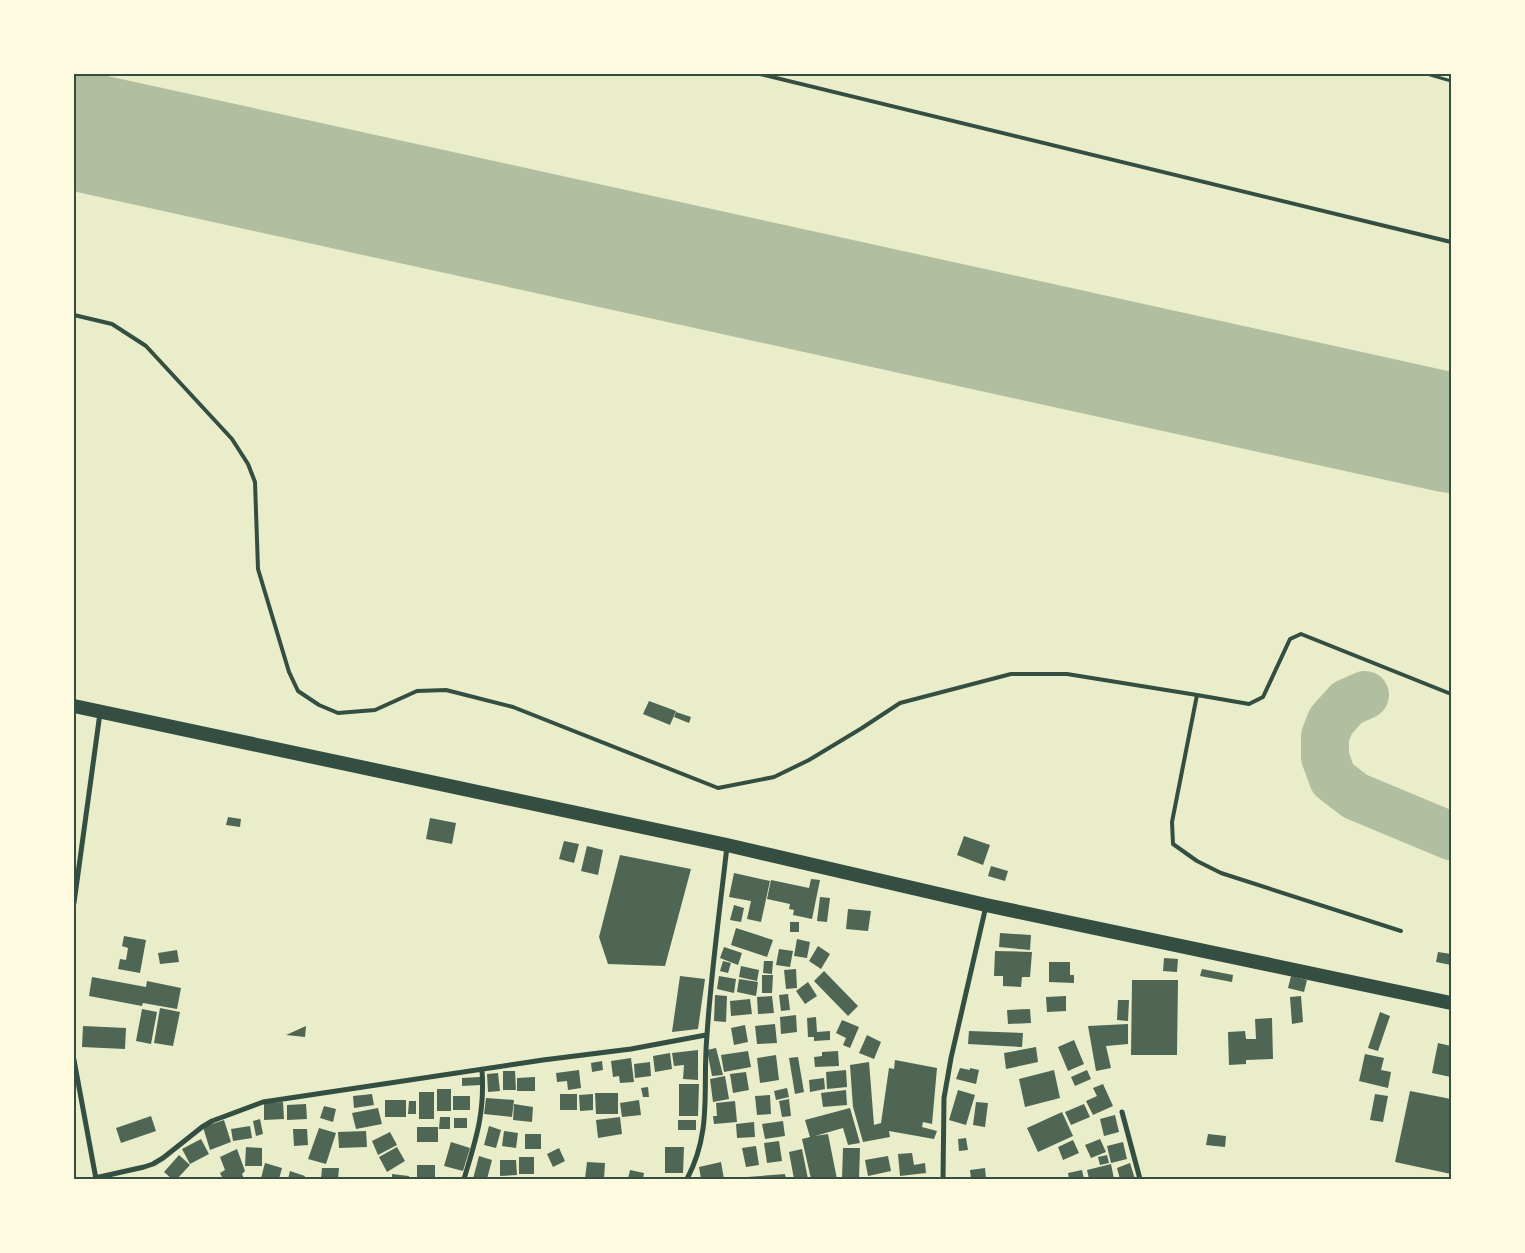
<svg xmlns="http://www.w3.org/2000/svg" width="1525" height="1253" viewBox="0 0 1525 1253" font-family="'Open Sans',sans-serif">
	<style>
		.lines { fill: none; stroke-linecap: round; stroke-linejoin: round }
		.taxiway { stroke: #b2bea0; stroke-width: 48 }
		.runway { stroke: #b2bea0; stroke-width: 120 }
		.building { fill: #4f6655 }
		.path { stroke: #344e41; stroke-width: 3 }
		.service { stroke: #344e41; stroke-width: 4 }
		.minor { stroke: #344e41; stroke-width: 5 }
		.trunk { stroke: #344e41; stroke-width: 14 }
		.neatline { fill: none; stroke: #344e41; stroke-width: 2 }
	</style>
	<rect width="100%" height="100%" fill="#e9edc9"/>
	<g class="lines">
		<path class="taxiway" d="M 1365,695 L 1347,703 L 1331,721 L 1325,736 L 1325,757 L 1333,779 L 1355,796 L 1451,836"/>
		<path class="runway" d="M 74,130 L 1451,433"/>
	</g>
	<path class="building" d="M 649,701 L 676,711 L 670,725 L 643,714 Z
		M 676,712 L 691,717 L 689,723 L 674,717 Z
		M 228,817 L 241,819 L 240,827 L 226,825 Z
		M 430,818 L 456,823 L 452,844 L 426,839 Z
		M 964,836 L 990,845 L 983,865 L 957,855 Z
		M 564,841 L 579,844 L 574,863 L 559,859 Z
		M 587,846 L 603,850 L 598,875 L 581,871 Z
		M 620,855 L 691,869 L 665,966 L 608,964 L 599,937 Z
		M 991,866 L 1008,871 L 1005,881 L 988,876 Z
		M 734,873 L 770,881 L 761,922 L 747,919 L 751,901 L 729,897 Z
		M 811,879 L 820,880 L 812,919 L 793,915 L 794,910 L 789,909 L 790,904 L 767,899 L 771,880 L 809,888 Z
		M 820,897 L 830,898 L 827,922 L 817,921 Z
		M 734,905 L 744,908 L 741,922 L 730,920 Z
		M 848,909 L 871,911 L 868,931 L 846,929 Z
		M 790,922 L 799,922 L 799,932 L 790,932 Z
		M 736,928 L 773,940 L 767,957 L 731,945 Z
		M 1000,933 L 1031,935 L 1030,950 L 999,947 Z
		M 124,936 L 146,940 L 140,973 L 118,969 L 120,959 L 126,960 L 128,948 L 122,946 Z
		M 797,939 L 810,942 L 807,958 L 794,956 Z
		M 818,946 L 830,954 L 821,969 L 809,961 Z
		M 724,947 L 742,953 L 738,965 L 720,958 Z
		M 779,949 L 793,951 L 790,967 L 776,965 Z
		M 177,950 L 179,962 L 160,964 L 158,953 Z
		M 995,951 L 1032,952 L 1030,977 L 1022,977 L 1021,987 L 1003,986 L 1003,976 L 994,976 Z
		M 1438,952 L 1451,954 L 1451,965 L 1436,962 Z
		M 1164,958 L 1178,959 L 1177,972 L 1163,971 Z
		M 723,961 L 731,963 L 728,973 L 720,971 Z
		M 764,961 L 773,961 L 772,974 L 763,973 Z
		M 1049,962 L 1070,962 L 1070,975 L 1074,975 L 1074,983 L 1049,982 Z
		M 741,966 L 759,970 L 757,981 L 739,977 Z
		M 796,969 L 797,988 L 786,989 L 784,970 Z
		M 1202,969 L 1233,975 L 1232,982 L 1200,976 Z
		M 824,971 L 858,1006 L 848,1016 L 814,981 Z
		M 762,975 L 773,975 L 772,993 L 762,993 Z
		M 680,976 L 705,979 L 698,1029 L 672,1032 Z
		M 719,976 L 736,979 L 734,993 L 717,989 Z
		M 1291,976 L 1307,980 L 1304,992 L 1288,988 Z
		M 92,977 L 146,987 L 147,981 L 181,988 L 177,1009 L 143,1003 L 142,1006 L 89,996 Z
		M 739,979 L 758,982 L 756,996 L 737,992 Z
		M 1132,980 L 1178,980 L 1177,1055 L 1131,1055 Z
		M 808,982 L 817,996 L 805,1004 L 796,991 Z
		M 788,994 L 790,1010 L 781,1011 L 779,995 Z
		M 715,995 L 727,996 L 726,1022 L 714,1021 Z
		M 772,996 L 774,1013 L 758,1014 L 757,997 Z
		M 1066,996 L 1066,1011 L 1047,1012 L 1046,997 Z
		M 1301,996 L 1303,1022 L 1292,1024 L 1290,997 Z
		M 750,999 L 752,1014 L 731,1016 L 730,1001 Z
		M 1118,1000 L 1129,1000 L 1128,1021 L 1117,1020 Z
		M 160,1008 L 180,1012 L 173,1046 L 154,1043 Z
		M 142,1009 L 157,1012 L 151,1044 L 136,1041 Z
		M 1030,1009 L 1031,1023 L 1008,1024 L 1007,1010 Z
		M 1380,1012 L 1390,1016 L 1378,1051 L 1368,1048 Z
		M 796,1015 L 797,1032 L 781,1034 L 780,1017 Z
		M 816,1017 L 817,1032 L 830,1031 L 830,1040 L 814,1041 L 814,1037 L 808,1037 L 807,1018 Z
		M 1272,1018 L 1273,1059 L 1246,1060 L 1246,1064 L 1229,1065 L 1228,1032 L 1245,1031 L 1246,1039 L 1256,1039 L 1255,1019 Z
		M 842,1020 L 859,1027 L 850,1048 L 843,1045 L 846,1038 L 836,1033 Z
		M 775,1024 L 777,1043 L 757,1044 L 755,1026 Z
		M 1128,1024 L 1128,1044 L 1106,1046 L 1111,1068 L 1096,1071 L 1088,1026 Z
		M 745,1025 L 748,1042 L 734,1045 L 731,1028 Z
		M 83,1026 L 126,1028 L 125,1049 L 82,1047 Z
		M 306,1026 L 305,1037 L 286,1035 Z
		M 969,1031 L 1023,1033 L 1022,1047 L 968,1044 Z
		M 867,1035 L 881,1042 L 874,1059 L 859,1053 Z
		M 1074,1040 L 1084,1064 L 1068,1071 L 1058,1047 Z
		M 1438,1043 L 1451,1046 L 1451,1077 L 1432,1073 Z
		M 1036,1047 L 1038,1062 L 1006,1069 L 1004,1053 Z
		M 716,1048 L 723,1075 L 712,1076 L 707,1050 Z
		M 698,1050 L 698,1080 L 683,1079 L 684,1065 L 674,1066 L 672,1053 Z
		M 748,1051 L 751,1067 L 724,1072 L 721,1055 Z
		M 838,1051 L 839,1066 L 815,1067 L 814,1057 L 822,1056 L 822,1052 Z
		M 670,1053 L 672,1069 L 655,1072 L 653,1056 Z
		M 1365,1054 L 1384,1058 L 1381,1070 L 1391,1072 L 1388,1088 L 1359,1081 Z
		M 776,1055 L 779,1080 L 760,1083 L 757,1058 Z
		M 798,1057 L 804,1092 L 795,1094 L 789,1058 Z
		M 631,1058 L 634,1082 L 620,1083 L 619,1076 L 613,1077 L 611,1061 Z
		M 895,1060 L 937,1068 L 932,1124 L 923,1122 L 922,1127 L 937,1131 L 934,1139 L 889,1131 L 890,1137 L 863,1142 L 853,1107 L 850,1065 L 869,1062 L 874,1125 L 881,1123 L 889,1068 L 894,1069 Z
		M 602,1061 L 603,1070 L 592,1072 L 591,1063 Z
		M 650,1062 L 651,1076 L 635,1078 L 634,1064 Z
		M 960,1068 L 970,1070 L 970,1068 L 979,1070 L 976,1084 L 956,1079 Z
		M 579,1070 L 581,1088 L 568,1090 L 567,1081 L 557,1082 L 556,1073 Z
		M 846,1070 L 847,1087 L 827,1089 L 826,1072 Z
		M 1054,1070 L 1060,1098 L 1025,1107 L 1019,1079 Z
		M 1087,1070 L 1091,1079 L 1075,1086 L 1071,1077 Z
		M 503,1071 L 515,1071 L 516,1090 L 503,1090 Z
		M 746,1072 L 749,1090 L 733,1093 L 730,1074 Z
		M 498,1073 L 500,1091 L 488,1092 L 487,1074 Z
		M 725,1076 L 729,1099 L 713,1102 L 710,1079 Z
		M 480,1077 L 481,1085 L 462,1086 L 462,1078 Z
		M 535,1077 L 535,1091 L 517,1091 L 517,1078 Z
		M 824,1078 L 825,1089 L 810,1092 L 809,1080 Z
		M 679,1084 L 699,1084 L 698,1116 L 679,1116 Z
		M 1103,1084 L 1113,1106 L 1093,1115 L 1086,1101 L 1097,1096 L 1093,1088 Z
		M 648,1087 L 649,1097 L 643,1097 L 641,1088 Z
		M 787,1088 L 789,1097 L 776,1100 L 774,1091 Z
		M 437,1089 L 451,1089 L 451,1111 L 437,1111 Z
		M 846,1090 L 847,1105 L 823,1107 L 821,1093 Z
		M 958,1090 L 975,1095 L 966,1125 L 949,1120 Z
		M 1410,1091 L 1451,1099 L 1451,1174 L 1395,1162 Z
		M 419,1092 L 434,1092 L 434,1119 L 419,1119 Z
		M 595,1093 L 618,1093 L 618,1114 L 596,1114 Z
		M 372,1094 L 374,1105 L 354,1108 L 353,1096 Z
		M 560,1094 L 577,1094 L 577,1110 L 560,1110 Z
		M 593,1094 L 593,1110 L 580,1111 L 579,1095 Z
		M 1375,1094 L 1388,1096 L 1383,1122 L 1370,1120 Z
		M 770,1095 L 771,1114 L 757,1115 L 755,1096 Z
		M 453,1096 L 470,1096 L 470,1110 L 453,1110 Z
		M 486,1098 L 514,1100 L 512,1117 L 484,1114 Z
		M 789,1099 L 791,1116 L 782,1117 L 779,1101 Z
		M 385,1100 L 406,1100 L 406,1117 L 385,1117 Z
		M 639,1100 L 641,1115 L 622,1117 L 620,1103 Z
		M 409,1101 L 416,1101 L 416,1114 L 408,1114 Z
		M 735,1101 L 737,1122 L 714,1124 L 713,1116 L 717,1116 L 716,1103 Z
		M 283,1102 L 284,1119 L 264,1120 L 264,1103 Z
		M 976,1102 L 988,1103 L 985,1127 L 973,1125 Z
		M 306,1104 L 307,1119 L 287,1120 L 287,1105 Z
		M 514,1104 L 533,1107 L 532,1122 L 513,1120 Z
		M 1084,1104 L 1090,1117 L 1071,1125 L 1065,1112 Z
		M 324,1106 L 336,1109 L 333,1122 L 320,1118 Z
		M 378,1108 L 382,1124 L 356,1129 L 352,1113 Z
		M 850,1108 L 860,1143 L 848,1145 L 843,1128 L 815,1136 L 828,1134 L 837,1179 L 811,1179 L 802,1139 L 810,1137 L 805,1120 Z
		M 1062,1112 L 1073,1136 L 1038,1152 L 1027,1128 Z
		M 1115,1115 L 1119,1132 L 1104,1136 L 1100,1119 Z
		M 151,1116 L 156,1131 L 121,1143 L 116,1128 Z
		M 440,1117 L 450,1117 L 450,1129 L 439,1129 Z
		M 620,1117 L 622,1134 L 598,1138 L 596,1120 Z
		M 454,1118 L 467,1118 L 467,1128 L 454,1128 Z
		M 260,1119 L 263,1134 L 256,1136 L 253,1121 Z
		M 224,1120 L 231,1142 L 210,1150 L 203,1127 Z
		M 678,1120 L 696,1120 L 696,1130 L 678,1130 Z
		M 783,1121 L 785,1136 L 765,1139 L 762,1124 Z
		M 754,1122 L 755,1137 L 737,1138 L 736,1124 Z
		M 250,1126 L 252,1138 L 233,1141 L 231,1129 Z
		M 489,1126 L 501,1130 L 496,1148 L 484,1145 Z
		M 417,1127 L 438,1127 L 438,1142 L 417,1142 Z
		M 319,1128 L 336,1133 L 326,1164 L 308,1159 Z
		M 293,1129 L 307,1129 L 308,1145 L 294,1146 Z
		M 366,1131 L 367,1147 L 339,1148 L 338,1132 Z
		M 504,1131 L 518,1133 L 516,1148 L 502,1146 Z
		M 390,1132 L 397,1145 L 378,1155 L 372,1141 Z
		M 525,1134 L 541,1134 L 541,1149 L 525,1149 Z
		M 1208,1134 L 1226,1136 L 1225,1147 L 1206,1145 Z
		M 966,1138 L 968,1150 L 959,1151 L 958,1139 Z
		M 201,1139 L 209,1154 L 190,1164 L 182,1149 Z
		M 1100,1139 L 1106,1152 L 1091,1158 L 1085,1145 Z
		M 1073,1140 L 1079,1153 L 1063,1160 L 1058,1147 Z
		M 779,1141 L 782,1161 L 767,1163 L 764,1143 Z
		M 451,1142 L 470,1148 L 463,1171 L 444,1166 Z
		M 1123,1142 L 1127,1159 L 1111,1163 L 1107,1146 Z
		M 756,1146 L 759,1165 L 746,1167 L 742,1148 Z
		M 246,1147 L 262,1148 L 262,1166 L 245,1166 Z
		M 397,1147 L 405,1161 L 387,1172 L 379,1157 Z
		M 665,1147 L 684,1147 L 683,1173 L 665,1173 Z
		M 559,1148 L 565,1161 L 553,1167 L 547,1154 Z
		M 843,1148 L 860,1148 L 859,1179 L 842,1179 Z
		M 237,1149 L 245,1171 L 242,1174 L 244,1179 L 223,1179 L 220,1173 L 225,1170 L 220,1157 Z
		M 802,1149 L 808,1179 L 794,1179 L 789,1152 Z
		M 912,1153 L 914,1165 L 925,1163 L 926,1173 L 900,1176 L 898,1154 Z
		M 179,1155 L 190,1165 L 177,1179 L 172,1179 L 164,1172 Z
		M 1107,1155 L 1109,1163 L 1100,1165 L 1098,1157 Z
		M 479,1156 L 492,1160 L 487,1179 L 473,1179 Z
		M 888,1156 L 891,1171 L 868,1176 L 865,1160 Z
		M 519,1157 L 534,1157 L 534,1174 L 519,1174 Z
		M 500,1160 L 516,1160 L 517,1175 L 500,1176 Z
		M 587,1162 L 605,1163 L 604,1179 L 585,1179 Z
		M 721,1162 L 724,1179 L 701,1179 L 699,1167 Z
		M 265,1163 L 282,1168 L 279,1179 L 261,1178 Z
		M 1130,1163 L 1135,1179 L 1120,1179 L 1117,1168 Z
		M 1111,1164 L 1114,1179 L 1089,1179 L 1087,1170 Z
		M 417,1165 L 435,1165 L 435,1178 L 417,1178 Z
		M 322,1168 L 339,1168 L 338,1179 L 321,1179 Z
		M 985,1168 L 986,1179 L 971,1179 L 970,1170 Z
		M 630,1170 L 644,1173 L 643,1179 L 628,1179 Z
		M 1082,1170 L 1084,1179 L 1069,1179 L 1068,1173 Z
		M 290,1171 L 305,1176 L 304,1179 L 288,1179 Z
		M 392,1174 L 409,1176 L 409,1179 L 392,1179 Z
		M 785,1174 L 786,1179 L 747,1179 L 747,1177 Z"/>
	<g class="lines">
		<path class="path" d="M 1427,74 L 1451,81"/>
		<path class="service" d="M 760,74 L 1451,242
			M 74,315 L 112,324 L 146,346 L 232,439 L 248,464 L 255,482 L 258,569 L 289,672 L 298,691 L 319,705 L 338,713 L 375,710 L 417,691 L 446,690 L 513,707 L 718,788 L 774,777 L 809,760 L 862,728 L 900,703 L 1011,674 L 1067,674 L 1197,695 L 1172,822 L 1173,844 L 1197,861 L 1221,873 L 1401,931
			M 1197,695 L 1249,704 L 1263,697 L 1290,639 L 1301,634 L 1451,694"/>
		<path class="minor" d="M 74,903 L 100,713
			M 74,1060 L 96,1179
			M 1122,1112 L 1140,1179
			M 95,1178 L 144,1167 L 153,1164 L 163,1158 L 202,1127 L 212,1121 L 263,1102 L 543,1060 L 631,1049 L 706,1035
			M 464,1179 C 476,1139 485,1113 482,1070
			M 687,1179 C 713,1130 702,1087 707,1035 C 711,972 720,909 727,846
			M 943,1179 L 944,1098 L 951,1058 L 986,906"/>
		<path class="trunk" d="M 74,706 L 727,845 L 986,905 L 1451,1003"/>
	</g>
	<rect width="1525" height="1253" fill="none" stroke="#fefae0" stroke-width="150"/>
	<rect x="75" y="75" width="1375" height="1103" class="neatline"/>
</svg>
